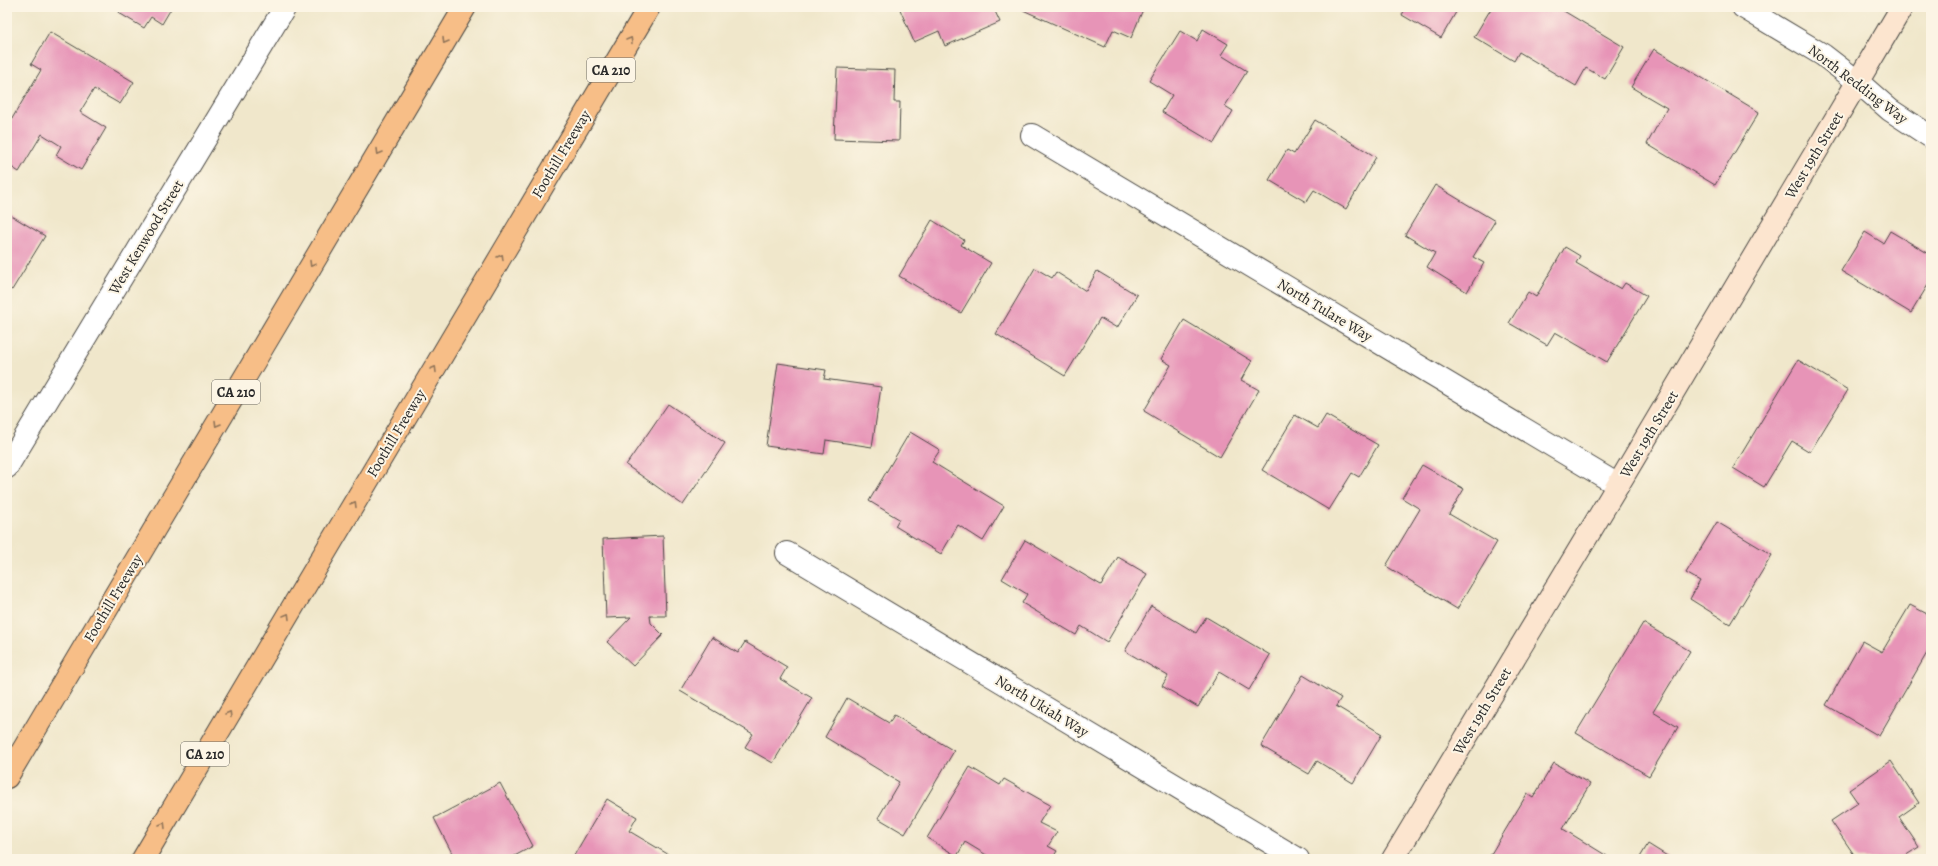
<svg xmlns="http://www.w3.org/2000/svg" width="1938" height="866" viewBox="0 0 1938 866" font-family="Alegreya,serif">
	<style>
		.building { fill: #e794b7 }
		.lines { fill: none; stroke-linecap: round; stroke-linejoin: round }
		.street-casing { stroke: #494743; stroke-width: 24 }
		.secondary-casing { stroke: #494743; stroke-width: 24 }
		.highway-casing { stroke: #494743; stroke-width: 24 }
		.street { stroke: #fff; stroke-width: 22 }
		.secondary { stroke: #fce5cf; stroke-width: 22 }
		.highway { stroke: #f7be87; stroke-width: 22 }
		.oneway { stroke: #917459 }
		.labels { text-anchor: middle; stroke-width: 4; stroke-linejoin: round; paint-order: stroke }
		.shield { fill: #fcf5e5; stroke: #6a6863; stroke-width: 1 }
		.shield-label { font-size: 14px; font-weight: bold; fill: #2b2b2b }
		.street-label { font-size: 15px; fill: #2b2b2b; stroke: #fcf5e5 }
	</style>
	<rect width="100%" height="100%" fill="#fcf5e5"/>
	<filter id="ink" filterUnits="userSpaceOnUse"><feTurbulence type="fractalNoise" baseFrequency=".025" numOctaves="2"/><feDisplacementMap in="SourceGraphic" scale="8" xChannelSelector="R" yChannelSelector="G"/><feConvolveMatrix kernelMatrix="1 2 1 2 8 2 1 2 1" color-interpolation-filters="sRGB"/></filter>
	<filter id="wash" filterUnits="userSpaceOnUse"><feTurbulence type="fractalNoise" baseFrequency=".012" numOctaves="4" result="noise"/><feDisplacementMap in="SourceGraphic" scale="16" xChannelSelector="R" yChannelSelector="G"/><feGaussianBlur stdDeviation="0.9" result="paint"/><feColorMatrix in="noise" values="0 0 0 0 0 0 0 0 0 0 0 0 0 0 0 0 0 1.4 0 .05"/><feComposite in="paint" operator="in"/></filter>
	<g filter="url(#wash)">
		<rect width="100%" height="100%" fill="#f0e7cb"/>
		<g id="blocks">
			<path class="building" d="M 123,7 L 172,7 L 162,24 L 151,17 L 144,28 L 119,13 Z
				M 899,7 L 993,7 L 1000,22 L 945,46 L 939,31 L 914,42 Z
				M 1025,7 L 1144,7 L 1131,38 L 1113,30 L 1105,47 L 1023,10 Z
				M 1406,7 L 1459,7 L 1441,38 L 1402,15 Z
				M 1492,7 L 1557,7 L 1624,47 L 1605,79 L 1586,68 L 1576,86 L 1519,52 L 1514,61 L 1474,37 Z
				M 1203,29 L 1228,44 L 1221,55 L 1247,71 L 1225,106 L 1233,111 L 1214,143 L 1162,112 L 1172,95 L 1149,81 L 1180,31 L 1197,41 Z
				M 50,32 L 134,82 L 120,104 L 94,89 L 80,112 L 106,128 L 81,170 L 56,155 L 61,146 L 42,134 L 19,172 L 7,164 L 7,120 L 10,122 L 41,70 L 31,64 Z
				M 1654,49 L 1759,112 L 1715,185 L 1647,144 L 1667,108 L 1631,87 Z
				M 837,68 L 895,70 L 894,102 L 900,102 L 899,141 L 834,139 Z
				M 1315,120 L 1376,157 L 1346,209 L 1314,190 L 1306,202 L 1269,180 L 1287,150 L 1294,154 Z
				M 1435,185 L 1495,221 L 1473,257 L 1484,263 L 1467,292 L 1427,267 L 1435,253 L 1405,235 Z
				M 7,213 L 45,236 L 12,290 L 7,287 Z
				M 932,220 L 964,240 L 961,245 L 991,263 L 961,313 L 899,276 Z
				M 1890,231 L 1931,255 L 1931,280 L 1911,313 L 1841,271 L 1865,232 L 1883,243 Z
				M 1565,247 L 1580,256 L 1576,263 L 1621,289 L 1625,283 L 1647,296 L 1607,362 L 1555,332 L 1547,345 L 1509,323 L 1528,292 L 1536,297 Z
				M 1035,268 L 1052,278 L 1056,272 L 1086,291 L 1097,271 L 1137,295 L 1117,328 L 1100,318 L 1065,376 L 996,334 Z
				M 1184,320 L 1252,361 L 1241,380 L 1259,390 L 1220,457 L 1144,411 L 1171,365 L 1161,359 Z
				M 1798,360 L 1848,390 L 1810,452 L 1792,441 L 1764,487 L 1733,468 Z
				M 778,363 L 826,370 L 824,379 L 881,387 L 872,447 L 826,440 L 824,454 L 766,446 Z
				M 668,404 L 725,443 L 683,505 L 626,465 Z
				M 1295,415 L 1318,428 L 1326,415 L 1378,445 L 1359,477 L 1352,473 L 1329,510 L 1262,470 Z
				M 910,432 L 940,450 L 932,462 L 1004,506 L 983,541 L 958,525 L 941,554 L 895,526 L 899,519 L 869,501 Z
				M 1422,465 L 1464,489 L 1449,514 L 1497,542 L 1457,609 L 1386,566 L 1420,509 L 1402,498 Z
				M 1717,522 L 1772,555 L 1730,624 L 1690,599 L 1700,581 L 1686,573 Z
				M 663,536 L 666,616 L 650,616 L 651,623 L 663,635 L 633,666 L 607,642 L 631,617 L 606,618 L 603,539 Z
				M 1025,540 L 1101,585 L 1118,557 L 1147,574 L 1107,642 L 1081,626 L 1076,635 L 1022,603 L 1027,594 L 1002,579 Z
				M 1910,605 L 1931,616 L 1931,646 L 1879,736 L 1826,705 L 1862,641 L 1882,652 Z
				M 1151,606 L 1196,633 L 1206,617 L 1270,655 L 1249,690 L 1219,672 L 1198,707 L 1162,686 L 1168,676 L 1125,651 Z
				M 1643,623 L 1690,651 L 1653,712 L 1678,727 L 1649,776 L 1576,733 Z
				M 712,637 L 738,653 L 745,642 L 787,667 L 780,679 L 812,698 L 773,763 L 745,747 L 753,734 L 680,691 Z
				M 1303,675 L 1341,698 L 1336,706 L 1382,734 L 1353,783 L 1317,761 L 1309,774 L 1261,746 Z
				M 847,698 L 889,723 L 894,715 L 954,751 L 905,834 L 878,818 L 899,782 L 825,737 Z
				M 1891,761 L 1919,803 L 1899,817 L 1919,847 L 1900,859 L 1857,859 L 1831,821 L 1858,803 L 1849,790 Z
				M 1554,763 L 1590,784 L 1563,829 L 1607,856 L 1605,859 L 1488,859 L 1527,794 L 1533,798 Z
				M 970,767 L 1000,785 L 1004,779 L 1050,805 L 1039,823 L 1057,832 L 1048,846 L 1057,851 L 1052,859 L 993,859 L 965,842 L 957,856 L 927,838 Z
				M 500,783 L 533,846 L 509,859 L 455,859 L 434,818 Z
				M 607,799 L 637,817 L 629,831 L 676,859 L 572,859 Z
				M 1648,844 L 1672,859 L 1639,859 Z"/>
		</g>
	</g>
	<g filter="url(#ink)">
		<use href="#blocks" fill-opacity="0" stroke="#494743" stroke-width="1"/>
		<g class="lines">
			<g class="street-casing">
				<path id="street" d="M 1743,7 L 1823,55 L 1858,82 L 1890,110 L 1931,137
					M 1032,135 L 1618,485
					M 7,467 L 285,7
					M 787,553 L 1298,859"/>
			</g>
			<g class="secondary-casing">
				<path id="secondary" d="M 1393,859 L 1618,485 L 1902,7"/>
			</g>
			<g class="highway-casing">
				<path id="highway" d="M 7,777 L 465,7
					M 143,859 L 649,7"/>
			</g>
			<use href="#street" class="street"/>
			<use href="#secondary" class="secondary"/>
			<use href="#highway" class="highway"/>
		</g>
		<defs><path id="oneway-chevron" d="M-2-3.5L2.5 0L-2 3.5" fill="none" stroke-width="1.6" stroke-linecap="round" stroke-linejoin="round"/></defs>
		<g class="oneway">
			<use href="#oneway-chevron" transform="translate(630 40) rotate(-59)"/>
			<use href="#oneway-chevron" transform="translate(445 41) rotate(121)"/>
			<use href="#oneway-chevron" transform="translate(379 152) rotate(121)"/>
			<use href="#oneway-chevron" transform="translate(501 257) rotate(-59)"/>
			<use href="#oneway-chevron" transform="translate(312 264) rotate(121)"/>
			<use href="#oneway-chevron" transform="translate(434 369) rotate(-59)"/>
			<use href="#oneway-chevron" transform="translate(217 424) rotate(121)"/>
			<use href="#oneway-chevron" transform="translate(354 504) rotate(-59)"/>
			<use href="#oneway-chevron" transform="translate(287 616) rotate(-59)"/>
			<use href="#oneway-chevron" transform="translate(229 714) rotate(-59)"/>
			<use href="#oneway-chevron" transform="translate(163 825) rotate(-59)"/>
		</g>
	</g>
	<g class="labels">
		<g class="shield">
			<rect x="587" y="58" width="48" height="24" rx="3"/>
			<rect x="212" y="380" width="48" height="24" rx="3"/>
			<rect x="181" y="742" width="48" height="24" rx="3"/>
		</g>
		<g class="shield-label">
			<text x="611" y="75">CA 210</text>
			<text x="236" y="397">CA 210</text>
			<text x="205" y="759">CA 210</text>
		</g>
		<g class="street-label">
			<text transform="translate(1858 84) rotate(37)" y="5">North Redding Way</text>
			<text transform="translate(561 154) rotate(-59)" y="5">Foothill Freeway</text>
			<text transform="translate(1814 155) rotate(-59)" y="5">West 19th Street</text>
			<text transform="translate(146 237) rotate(-59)" y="5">West Kenwood Street</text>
			<text transform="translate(1325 310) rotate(31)" y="5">North Tulare Way</text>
			<text transform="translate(396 433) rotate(-59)" y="5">Foothill Freeway</text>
			<text transform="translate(1649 434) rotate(-59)" y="5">West 19th Street</text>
			<text transform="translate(113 598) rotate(-59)" y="5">Foothill Freeway</text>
			<text transform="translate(1042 706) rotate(31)" y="5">North Ukiah Way</text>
			<text transform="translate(1482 711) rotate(-59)" y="5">West 19th Street</text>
		</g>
	</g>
	<rect width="1938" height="866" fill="none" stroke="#fcf5e5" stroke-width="24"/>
</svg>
